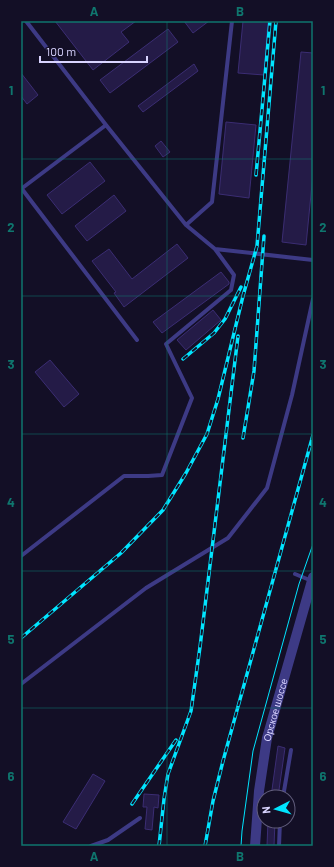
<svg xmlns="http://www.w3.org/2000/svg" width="334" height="867" viewBox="0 0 334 867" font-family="Barlow,sans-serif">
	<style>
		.building { fill: #241b47; stroke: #3b2d73 }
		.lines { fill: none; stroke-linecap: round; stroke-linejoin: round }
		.service { stroke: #3d3a85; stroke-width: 4 }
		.tertiary { stroke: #3d3a85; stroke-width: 10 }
		.tram { stroke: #00e5ff; stroke-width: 1 }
		.rail-casing { stroke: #00e5ff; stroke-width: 3.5 }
		.rail { stroke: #130f26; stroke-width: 2; stroke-dasharray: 6; stroke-linecap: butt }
		.grid { fill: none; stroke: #0f766e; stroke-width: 1; stroke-opacity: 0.55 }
		.labels { text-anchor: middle; stroke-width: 3.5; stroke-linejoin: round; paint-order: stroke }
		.street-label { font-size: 10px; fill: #d9d4ff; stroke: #130f26 }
		.neatline { fill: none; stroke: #0f766e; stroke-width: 1.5 }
		.grid-label { font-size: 13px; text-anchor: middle; font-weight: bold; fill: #0f766e }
	</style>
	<rect width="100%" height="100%" fill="#130f26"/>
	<path class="building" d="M 55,21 L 136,21 L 121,32 L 129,42 L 93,70 Z
		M 184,21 L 209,21 L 193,33 Z
		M 243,21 L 268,21 L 264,75 L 238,73 Z
		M 168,29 L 178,42 L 110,93 L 100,80 Z
		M 301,52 L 313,53 L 313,174 L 306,245 L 282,242 Z
		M 194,64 L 198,71 L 143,112 L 138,106 Z
		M 21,73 L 38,95 L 27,104 L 21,96 Z
		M 226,122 L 256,125 L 249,198 L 219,194 Z
		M 161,141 L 170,152 L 163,157 L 155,146 Z
		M 90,162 L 105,181 L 62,214 L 47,195 Z
		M 114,195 L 126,211 L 87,241 L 75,226 Z
		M 177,244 L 188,258 L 124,307 L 114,293 L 116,292 L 92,261 L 109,249 L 132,279 Z
		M 221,272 L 229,282 L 229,284 L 162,333 L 153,322 Z
		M 213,310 L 221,320 L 186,350 L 177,340 Z
		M 50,360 L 79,394 L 64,407 L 35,372 Z
		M 278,746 L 285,748 L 278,797 L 271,797 Z
		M 93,774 L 105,781 L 76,829 L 63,822 Z
		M 144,794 L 159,795 L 158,808 L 154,807 L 152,830 L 145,829 L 147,807 L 143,807 Z
		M 268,821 L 275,821 L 274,846 L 267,846 Z"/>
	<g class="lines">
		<path class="service" d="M 26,21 L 106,125 L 186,225 L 215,249 L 313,260
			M 21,189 L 106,125
			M 22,189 L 137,340
			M 186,225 L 212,202 L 232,21
			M 21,556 L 124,476 L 148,476 L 162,475 L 192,398 L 166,344 L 231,290 L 234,275 L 215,249
			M 295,574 L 312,581
			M 21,684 L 146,588 L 228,538 L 267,488 L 292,395 L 313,299
			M 283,797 L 291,750
			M 91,846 L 108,840 L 140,818
			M 279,846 L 280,821"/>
		<path class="tertiary" id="s1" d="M 255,846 L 259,791 L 267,738 L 313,577"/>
		<path class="tram" d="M 241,846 L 242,831 L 253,751 L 299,584 L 313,544"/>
		<g class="rail-casing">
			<path id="rail" d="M 256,175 L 270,21
				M 183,359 L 214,333 L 225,319 L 241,287
				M 243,438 L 254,371 L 264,236
				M 21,638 L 121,553 L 163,510 L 186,473 L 207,434 L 218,399 L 243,296 L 257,246 L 276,21
				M 132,804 L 176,740
				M 159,846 L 164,799 L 168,774 L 191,711 L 200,647 L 238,336
				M 205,846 L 213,801 L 223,761 L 313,435"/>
		</g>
		<use href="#rail" class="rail"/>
	</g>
	<path class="grid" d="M 167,21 L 167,846M 21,159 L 313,159M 21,296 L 313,296M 21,434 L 313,434M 21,571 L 313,571M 21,708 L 313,708"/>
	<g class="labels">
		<g class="street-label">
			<text dy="4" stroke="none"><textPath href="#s1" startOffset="138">Орское шоссе</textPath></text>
		</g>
	</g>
	<rect width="334" height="867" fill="none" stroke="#130f26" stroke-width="44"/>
	<g transform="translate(276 809) rotate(264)"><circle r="19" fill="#130f26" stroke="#625e7d"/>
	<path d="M0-3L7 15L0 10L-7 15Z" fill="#00e5ff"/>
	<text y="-6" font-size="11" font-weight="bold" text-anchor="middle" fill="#d9d4ff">N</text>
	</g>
	<path d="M40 56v6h107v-6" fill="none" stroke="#d9d4ff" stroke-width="2"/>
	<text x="46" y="56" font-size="12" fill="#d9d4ff" stroke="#130f26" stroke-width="3" paint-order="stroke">100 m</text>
	<rect x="22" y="22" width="290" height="823" class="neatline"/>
	<g class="grid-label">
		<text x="94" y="16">A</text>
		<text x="240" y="16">B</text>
		<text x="11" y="95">1</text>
		<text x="323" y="95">1</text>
		<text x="11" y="232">2</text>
		<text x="323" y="232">2</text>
		<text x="11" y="369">3</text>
		<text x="323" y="369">3</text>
		<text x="11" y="507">4</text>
		<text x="323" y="507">4</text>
		<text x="11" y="644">5</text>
		<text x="323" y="644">5</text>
		<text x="11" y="781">6</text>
		<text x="323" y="781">6</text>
		<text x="94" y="861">A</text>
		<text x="240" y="861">B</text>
	</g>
</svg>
